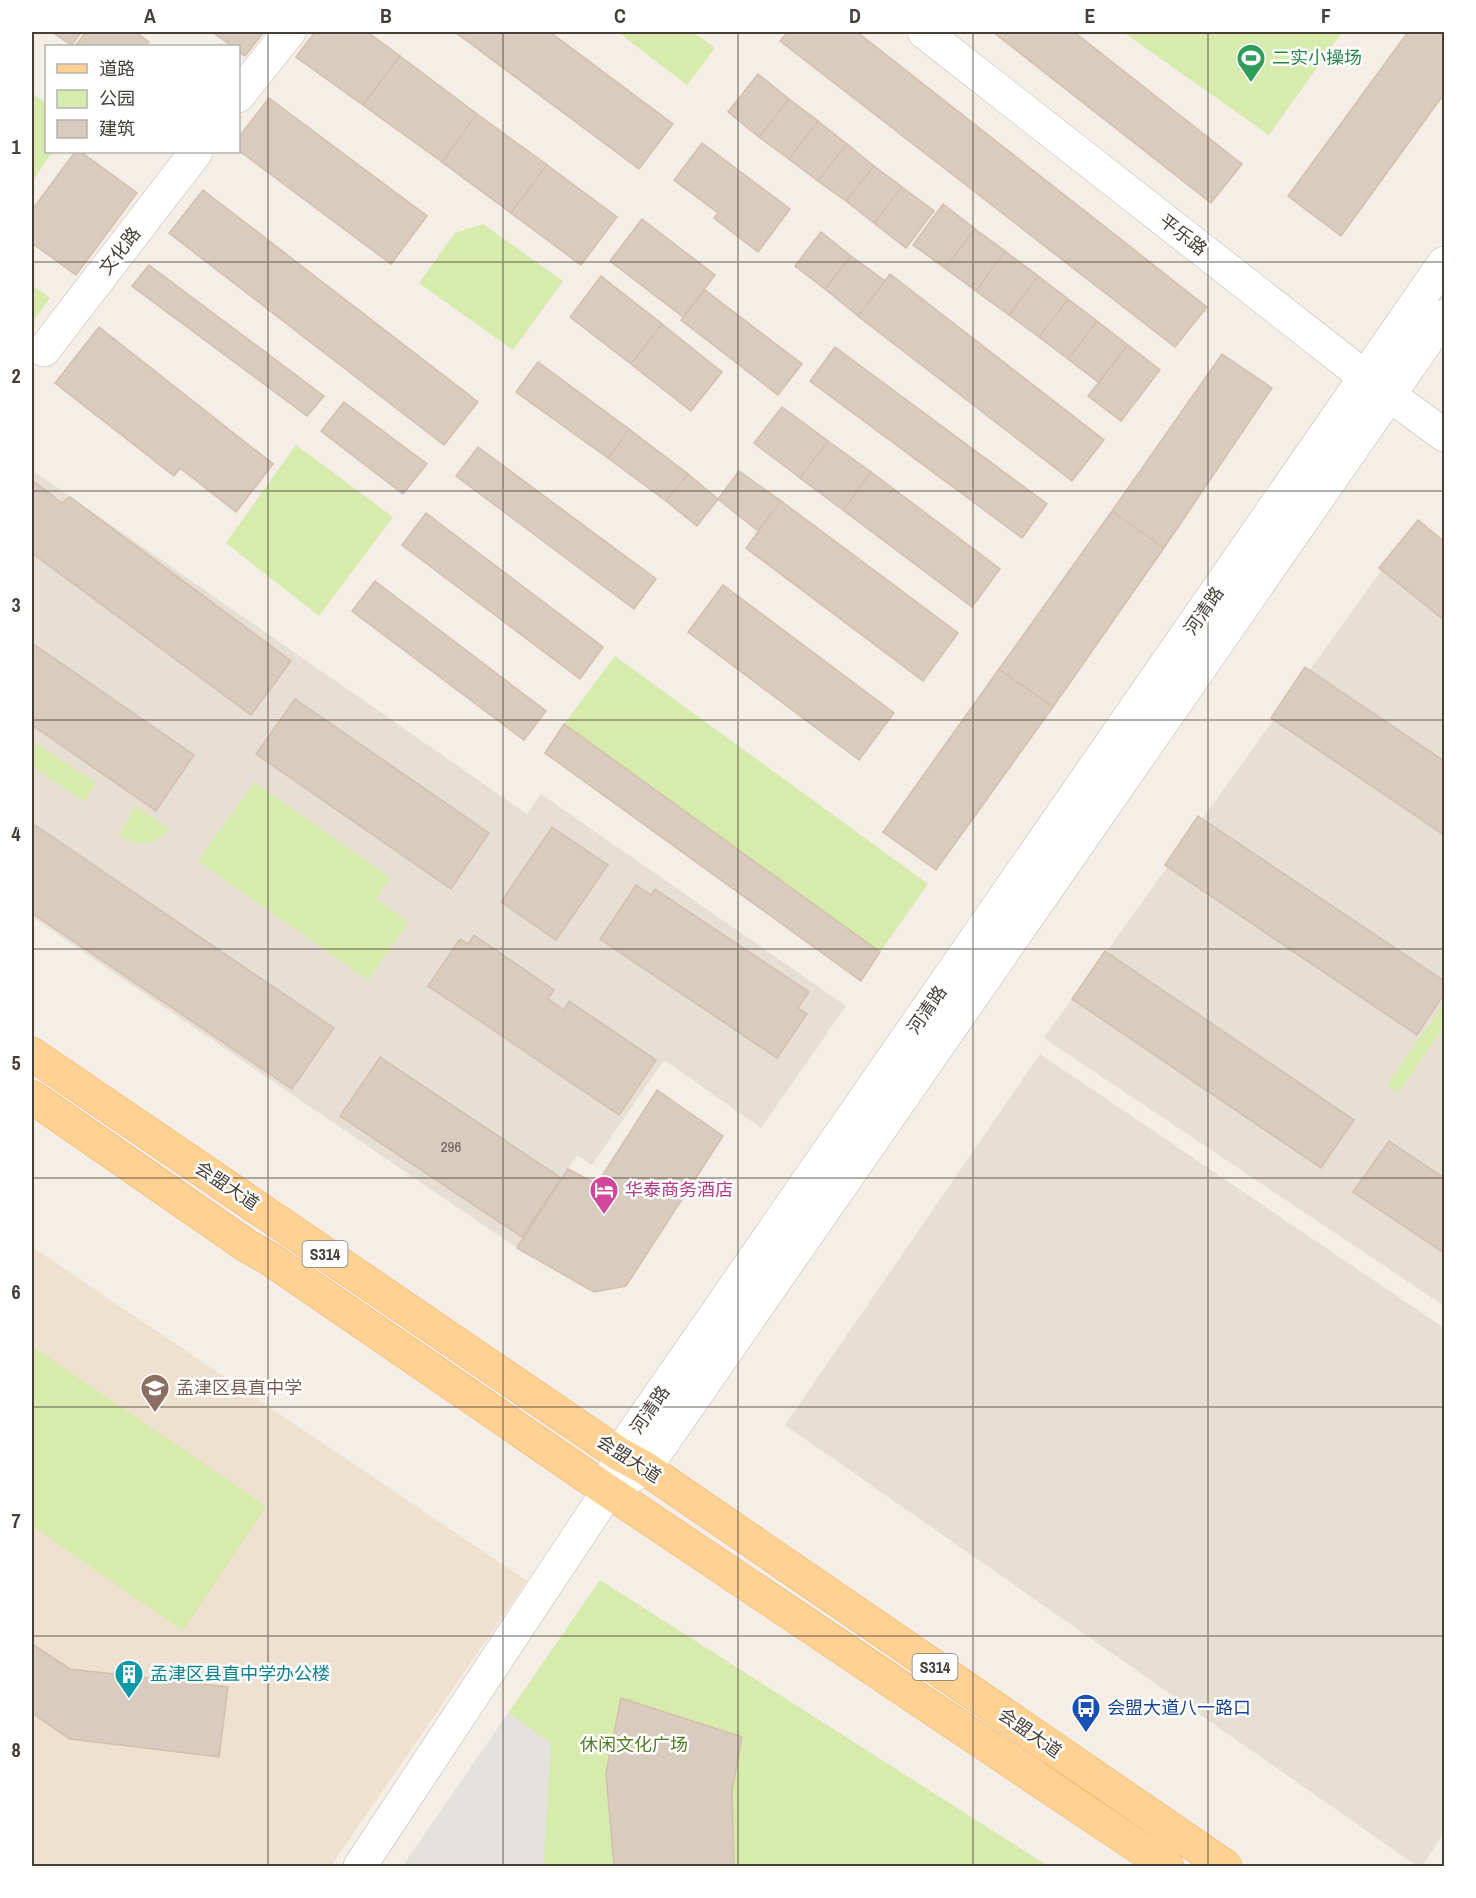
<svg xmlns="http://www.w3.org/2000/svg" width="1476" height="1898" viewBox="0 0 1476 1898" font-family="'Archivo Narrow','Noto Sans SC',sans-serif">
	<style>
		.residential { fill: #e8dfd4 }
		.education { fill: #eee1cf }
		.green { fill: #d7ebac }
		.parking { fill: #e5e1de }
		.building { fill: #d9cbbe; stroke: #d2bfad; stroke-width: 1.5 }
		.lines { fill: none; stroke-linecap: round; stroke-linejoin: round }
		.minor-casing { stroke: #c3b7ab; stroke-width: 34 }
		.major-casing { stroke: #ebad5d; stroke-width: 34 }
		.minor { stroke: #fff; stroke-width: 33 }
		.major { stroke: #ffd294; stroke-width: 33 }
		.grid { fill: none; stroke: #473e35; stroke-width: 1.5; stroke-opacity: 0.55 }
		.labels { text-anchor: middle; stroke-width: 5; stroke-linejoin: round; paint-order: stroke }
		.number-label { font-size: 15px; fill: #6c6157 }
		.shield { fill: #fff; stroke: #7e7872; stroke-width: 1.5 }
		.shield-label { font-size: 16px; font-weight: bold; fill: #473e35 }
		.leisure-label { font-size: 18px; fill: #27864d; stroke: #fff; text-anchor: start }
		.street-label { font-size: 18px; fill: #473e35; stroke: #fff }
		.hotel-label { font-size: 18px; fill: #b23c85; stroke: #fff; text-anchor: start }
		.education-label { font-size: 18px; fill: #785e54; stroke: #fff; text-anchor: start }
		.culture-label { font-size: 18px; fill: #0d838f; stroke: #fff; text-anchor: start }
		.transit-label { font-size: 18px; fill: #164399; stroke: #fff; text-anchor: start }
		.park-label { font-size: 18px; fill: #527d24; stroke: #fff }
		.neatline { fill: none; stroke: #473e35; stroke-width: 2 }
		.grid-label { font-size: 20px; text-anchor: middle; font-weight: bold; fill: #473e35 }
	</style>
	<rect width="100%" height="100%" fill="#f4eee6"/>
	<path class="residential" d="M 32,470 L 527,814 L 541,794 L 846,1006 L 761,1128 L 664,1060 L 592,1165 L 577,1155 L 517,1248 L 32,917 Z
		M 1418,520 L 1444,542 L 1444,1306 L 1044,1038 Z
		M 1040,1054 L 1444,1328 L 1444,1833 L 1422,1866 L 1417,1866 L 785,1425 Z"/>
	<path class="education" d="M 32,1247 L 527,1581 L 331,1866 L 32,1866 Z"/>
	<path class="green" d="M 618,32 L 693,32 L 715,48 L 687,85 Z
		M 1123,32 L 1342,32 L 1269,135 Z
		M 32,93 L 46,103 L 46,152 L 52,152 L 32,182 Z
		M 483,224 L 563,281 L 513,350 L 419,283 L 455,233 Z
		M 32,285 L 50,298 L 32,323 Z
		M 296,445 L 393,517 L 319,616 L 226,543 Z
		M 615,656 L 928,884 L 880,952 L 564,724 Z
		M 36,743 L 96,783 L 84,802 L 32,766 L 32,749 Z
		M 254,782 L 391,878 L 376,899 L 409,922 L 368,980 L 198,861 Z
		M 135,806 L 170,829 C 154,847 139,846 119,836 Z
		M 1444,1003 L 1444,1027 L 1398,1093 L 1387,1085 Z
		M 32,1346 L 266,1506 L 183,1631 L 32,1526 Z
		M 600,1580 L 1048,1866 L 403,1866 Z"/>
	<path class="parking" d="M 508,1713 L 551,1743 L 544,1858 L 546,1866 L 403,1866 Z"/>
	<path class="building" d="M 52,32 L 82,32 L 71,45 Z
		M 86,32 L 136,32 L 149,42 L 145,46 L 75,46 Z
		M 212,32 L 264,32 L 245,56 L 238,51 L 238,46 L 232,46 Z
		M 315,32 L 367,32 L 400,56 L 363,105 L 296,57 Z
		M 455,32 L 550,32 L 673,124 L 639,169 Z
		M 788,32 L 857,32 L 1207,307 L 1175,347 L 780,41 Z
		M 993,32 L 1074,32 L 1242,164 L 1211,203 Z
		M 1408,32 L 1444,32 L 1444,94 L 1341,236 L 1288,196 Z
		M 400,56 L 477,114 L 442,162 L 363,105 Z
		M 758,74 L 789,99 L 759,137 L 728,112 Z
		M 269,98 L 427,216 L 391,264 L 238,150 L 238,138 Z
		M 789,99 L 818,121 L 789,159 L 759,137 Z
		M 477,114 L 547,165 L 511,213 L 442,162 Z
		M 818,121 L 847,144 L 818,181 L 789,159 Z
		M 702,143 L 790,209 L 758,252 L 714,218 L 718,213 L 674,180 Z
		M 847,144 L 874,166 L 846,201 L 818,181 Z
		M 75,152 L 81,152 L 137,193 L 76,275 L 32,243 L 32,210 Z
		M 547,165 L 617,217 L 581,265 L 511,213 Z
		M 874,166 L 902,187 L 874,223 L 846,201 Z
		M 902,187 L 934,211 L 906,248 L 874,223 Z
		M 203,190 L 478,402 L 444,445 L 169,233 Z
		M 943,204 L 975,229 L 945,268 L 913,245 Z
		M 642,219 L 715,275 L 683,317 L 610,261 Z
		M 975,229 L 1005,251 L 976,291 L 945,268 Z
		M 821,232 L 851,256 L 825,289 L 795,266 Z
		M 1005,251 L 1038,276 L 1009,315 L 976,291 Z
		M 851,256 L 885,281 L 858,316 L 825,289 Z
		M 149,265 L 324,396 L 307,416 L 132,286 Z
		M 890,274 L 1104,440 L 1072,481 L 858,316 Z
		M 601,276 L 662,324 L 631,364 L 570,317 Z
		M 1038,276 L 1068,299 L 1039,337 L 1009,315 Z
		M 705,290 L 802,364 L 778,395 L 681,320 Z
		M 1068,299 L 1097,321 L 1068,359 L 1039,337 Z
		M 1097,321 L 1128,345 L 1098,382 L 1068,359 Z
		M 662,324 L 722,372 L 691,411 L 631,364 Z
		M 99,327 L 273,464 L 236,512 L 180,468 L 174,476 L 55,383 Z
		M 1128,345 L 1160,370 L 1121,421 L 1088,396 Z
		M 835,347 L 1047,504 L 1022,538 L 810,381 Z
		M 1222,354 L 1272,388 L 1164,548 L 1112,511 Z
		M 538,362 L 629,429 L 608,458 L 516,392 Z
		M 344,402 L 427,464 L 403,494 L 321,431 Z
		M 782,407 L 828,441 L 800,478 L 754,443 Z
		M 629,429 L 688,474 L 666,501 L 608,458 Z
		M 828,441 L 871,472 L 843,510 L 800,478 Z
		M 478,447 L 656,579 L 634,609 L 456,476 Z
		M 739,471 L 781,501 L 758,531 L 718,499 Z
		M 871,472 L 1000,569 L 972,607 L 843,510 Z
		M 688,474 L 718,499 L 697,526 L 666,501 Z
		M 32,480 L 62,503 L 70,497 L 291,661 L 251,715 L 33,554 L 32,556 Z
		M 781,501 L 958,633 L 923,681 L 746,548 Z
		M 1112,511 L 1164,548 L 1053,707 L 999,669 Z
		M 426,513 L 603,647 L 580,679 L 402,545 Z
		M 1418,520 L 1444,541 L 1444,620 L 1379,568 Z
		M 375,581 L 546,711 L 524,740 L 352,611 Z
		M 723,585 L 894,713 L 859,760 L 688,632 Z
		M 32,643 L 194,755 L 156,811 L 32,725 Z
		M 1305,667 L 1444,761 L 1444,835 L 1271,718 Z
		M 999,669 L 1053,707 L 936,870 L 883,832 Z
		M 295,699 L 489,833 L 451,889 L 256,754 Z
		M 564,724 L 880,952 L 861,981 L 545,753 Z
		M 1198,816 L 1444,981 L 1444,994 L 1417,1035 L 1165,865 Z
		M 32,823 L 334,1028 L 292,1089 L 32,913 Z
		M 552,827 L 608,865 L 556,940 L 501,902 Z
		M 636,885 L 651,895 L 655,889 L 809,992 L 798,1008 L 807,1014 L 777,1058 L 600,939 Z
		M 474,935 L 554,990 L 548,999 L 564,1010 L 569,1001 L 656,1060 L 619,1115 L 428,986 L 460,939 L 468,944 Z
		M 1105,951 L 1354,1120 L 1321,1168 L 1072,999 Z
		M 380,1057 L 561,1178 L 522,1237 L 340,1116 Z
		M 657,1090 L 723,1136 L 626,1286 L 594,1292 L 517,1248 L 568,1169 L 597,1184 Z
		M 1389,1141 L 1444,1178 L 1444,1253 L 1353,1192 Z
		M 32,1644 L 70,1669 L 228,1687 L 219,1757 L 70,1739 L 32,1713 Z
		M 621,1698 L 742,1737 L 732,1791 L 734,1866 L 614,1866 L 606,1773 Z"/>
	<g class="lines">
		<g class="minor-casing">
			<path id="minor" d="M 924,32 L 1365,377 L 1444,435
				M 238,96 L 289,32
				M 44,350 L 196,152
				M 622,1482 L 645,1468 L 1444,316
				M 360,1866 L 608,1491 L 619,1454 L 1444,263"/>
		</g>
		<g class="major-casing">
			<path id="major" d="M 32,1054 L 619,1454 L 645,1468 L 1225,1866
				M 32,1097 L 247,1246 L 270,1259 L 608,1491 L 1167,1866"/>
		</g>
		<use href="#minor" class="minor"/>
		<use href="#major" class="major"/>
	</g>
	<path class="grid" d="M 268,32 L 268,1866M 503,32 L 503,1866M 738,32 L 738,1866M 973,32 L 973,1866M 1208,32 L 1208,1866M 32,262 L 1444,262M 32,491 L 1444,491M 32,720 L 1444,720M 32,949 L 1444,949M 32,1178 L 1444,1178M 32,1407 L 1444,1407M 32,1636 L 1444,1636"/>
	<defs>
		<g id="stadium-pin" transform="scale(1.5)"><path d="M0 17L-7.5 6A9.5 9.5 0 1 1 7.5 6Z" fill="#2e9e5b" stroke="#fff"/><path d="M0-5a6.5 5 0 1 0 0 10a6.5 5 0 1 0 0-10ZM-3.5-1.8h7v3.6h-7Z" fill="#fff"/></g>
		<g id="hotel-pin" transform="scale(1.5)"><path d="M0 17L-7.5 6A9.5 9.5 0 1 1 7.5 6Z" fill="#d1479c" stroke="#fff"/><path d="M-6-4.5h1.5V1H6V5H4.5V3h-9V5H-6ZM-4 0a1.8 1.8 0 1 1 3.6 0ZM.5 0V-2.5h3Q6-2.5 6 0Z" fill="#fff"/></g>
		<g id="school-pin" transform="scale(1.5)"><path d="M0 17L-7.5 6A9.5 9.5 0 1 1 7.5 6Z" fill="#8d6e63" stroke="#fff"/><path d="M0-5L7-2L0 1L-7-2ZM-4 1L0 2.5L4 1V4Q0 6-4 4Z" fill="#fff"/></g>
		<g id="building-pin" transform="scale(1.5)"><path d="M0 17L-7.5 6A9.5 9.5 0 1 1 7.5 6Z" fill="#0f9aa8" stroke="#fff"/><path d="M-4-6H4V6H1V3H-1V6H-4ZM-2.5-4.3h1.7v1.8h-1.7ZM.8-4.3h1.7v1.8H.8ZM-2.5-1h1.7V.8h-1.7ZM.8-1h1.7V.8H.8Z" fill="#fff"/></g>
		<g id="bus-pin" transform="scale(1.5)"><path d="M0 17L-7.5 6A9.5 9.5 0 1 1 7.5 6Z" fill="#1a4fb4" stroke="#fff"/><path d="M-5-6H5V4H4V6H2V4H-2V6H-4V4H-5ZM-3.5-4V0h7V-4ZM-3.5 1.2v1.5H-2V1.2ZM2 1.2v1.5H3.5V1.2Z" fill="#fff"/></g>
	</defs>
	<g fill-rule="evenodd">
		<use href="#stadium-pin" x="1251" y="58"/>
		<use href="#hotel-pin" x="604" y="1190"/>
		<use href="#school-pin" x="155" y="1388"/>
		<use href="#building-pin" x="129" y="1674"/>
		<use href="#bus-pin" x="1086" y="1708"/>
	</g>
	<g class="labels">
		<g class="number-label">
			<text x="451" y="1152">296</text>
		</g>
		<g class="shield">
			<rect x="302.5" y="1241" width="45" height="26" rx="4.5"/>
			<rect x="912.5" y="1654" width="45" height="26" rx="4.5"/>
		</g>
		<g class="shield-label">
			<text x="325" y="1260">S314</text>
			<text x="935" y="1673">S314</text>
		</g>
		<g class="leisure-label">
			<text x="1272" y="64">二实小操场</text>
		</g>
		<g class="street-label">
			<text transform="translate(1183 235) rotate(38)" y="6">平乐路</text>
			<text transform="translate(120 251) rotate(-52)" y="6">文化路</text>
			<text transform="translate(1204 611) rotate(-55)" y="6">河清路</text>
			<text transform="translate(927 1010) rotate(-55)" y="6">河清路</text>
			<text transform="translate(227 1186) rotate(34)" y="6">会盟大道</text>
			<text transform="translate(650 1410) rotate(-55)" y="6">河清路</text>
			<text transform="translate(629 1459) rotate(33)" y="6">会盟大道</text>
			<text transform="translate(1030 1733) rotate(35)" y="6">会盟大道</text>
		</g>
		<g class="hotel-label">
			<text x="625" y="1196">华泰商务酒店</text>
		</g>
		<g class="education-label">
			<text x="176" y="1394">孟津区县直中学</text>
		</g>
		<g class="culture-label">
			<text x="150" y="1680">孟津区县直中学办公楼</text>
		</g>
		<g class="transit-label">
			<text x="1107" y="1714">会盟大道八一路口</text>
		</g>
		<g class="park-label">
			<text x="634" y="1751">休闲文化广场</text>
		</g>
	</g>
	<rect width="1476" height="1898" fill="none" stroke="#ffffff" stroke-width="66"/>
	<rect x="45" y="45" width="195" height="108" fill="#ffffff" stroke="#b5b2ae" stroke-width="1.5"/>
	<rect x="57" y="64" width="30" height="9" fill="#ffd294" stroke="#b5b2ae" stroke-width="1.5"/>
	<text x="99" y="75" font-size="18" fill="#473e35">道路</text>
	<rect x="57" y="90" width="30" height="18" fill="#d7ebac" stroke="#b5b2ae" stroke-width="1.5"/>
	<text x="99" y="105" font-size="18" fill="#473e35">公园</text>
	<rect x="57" y="120" width="30" height="18" fill="#d9cbbe" stroke="#b5b2ae" stroke-width="1.5"/>
	<text x="99" y="135" font-size="18" fill="#473e35">建筑</text>
	<rect x="33" y="33" width="1410" height="1832" class="neatline"/>
	<g class="grid-label">
		<text x="150" y="23">A</text>
		<text x="386" y="23">B</text>
		<text x="620" y="23">C</text>
		<text x="855" y="23">D</text>
		<text x="1090" y="23">E</text>
		<text x="1326" y="23">F</text>
		<text x="16" y="154">1</text>
		<text x="16" y="383">2</text>
		<text x="16" y="612">3</text>
		<text x="16" y="841">4</text>
		<text x="16" y="1070">5</text>
		<text x="16" y="1299">6</text>
		<text x="16" y="1528">7</text>
		<text x="16" y="1757">8</text>
	</g>
</svg>
